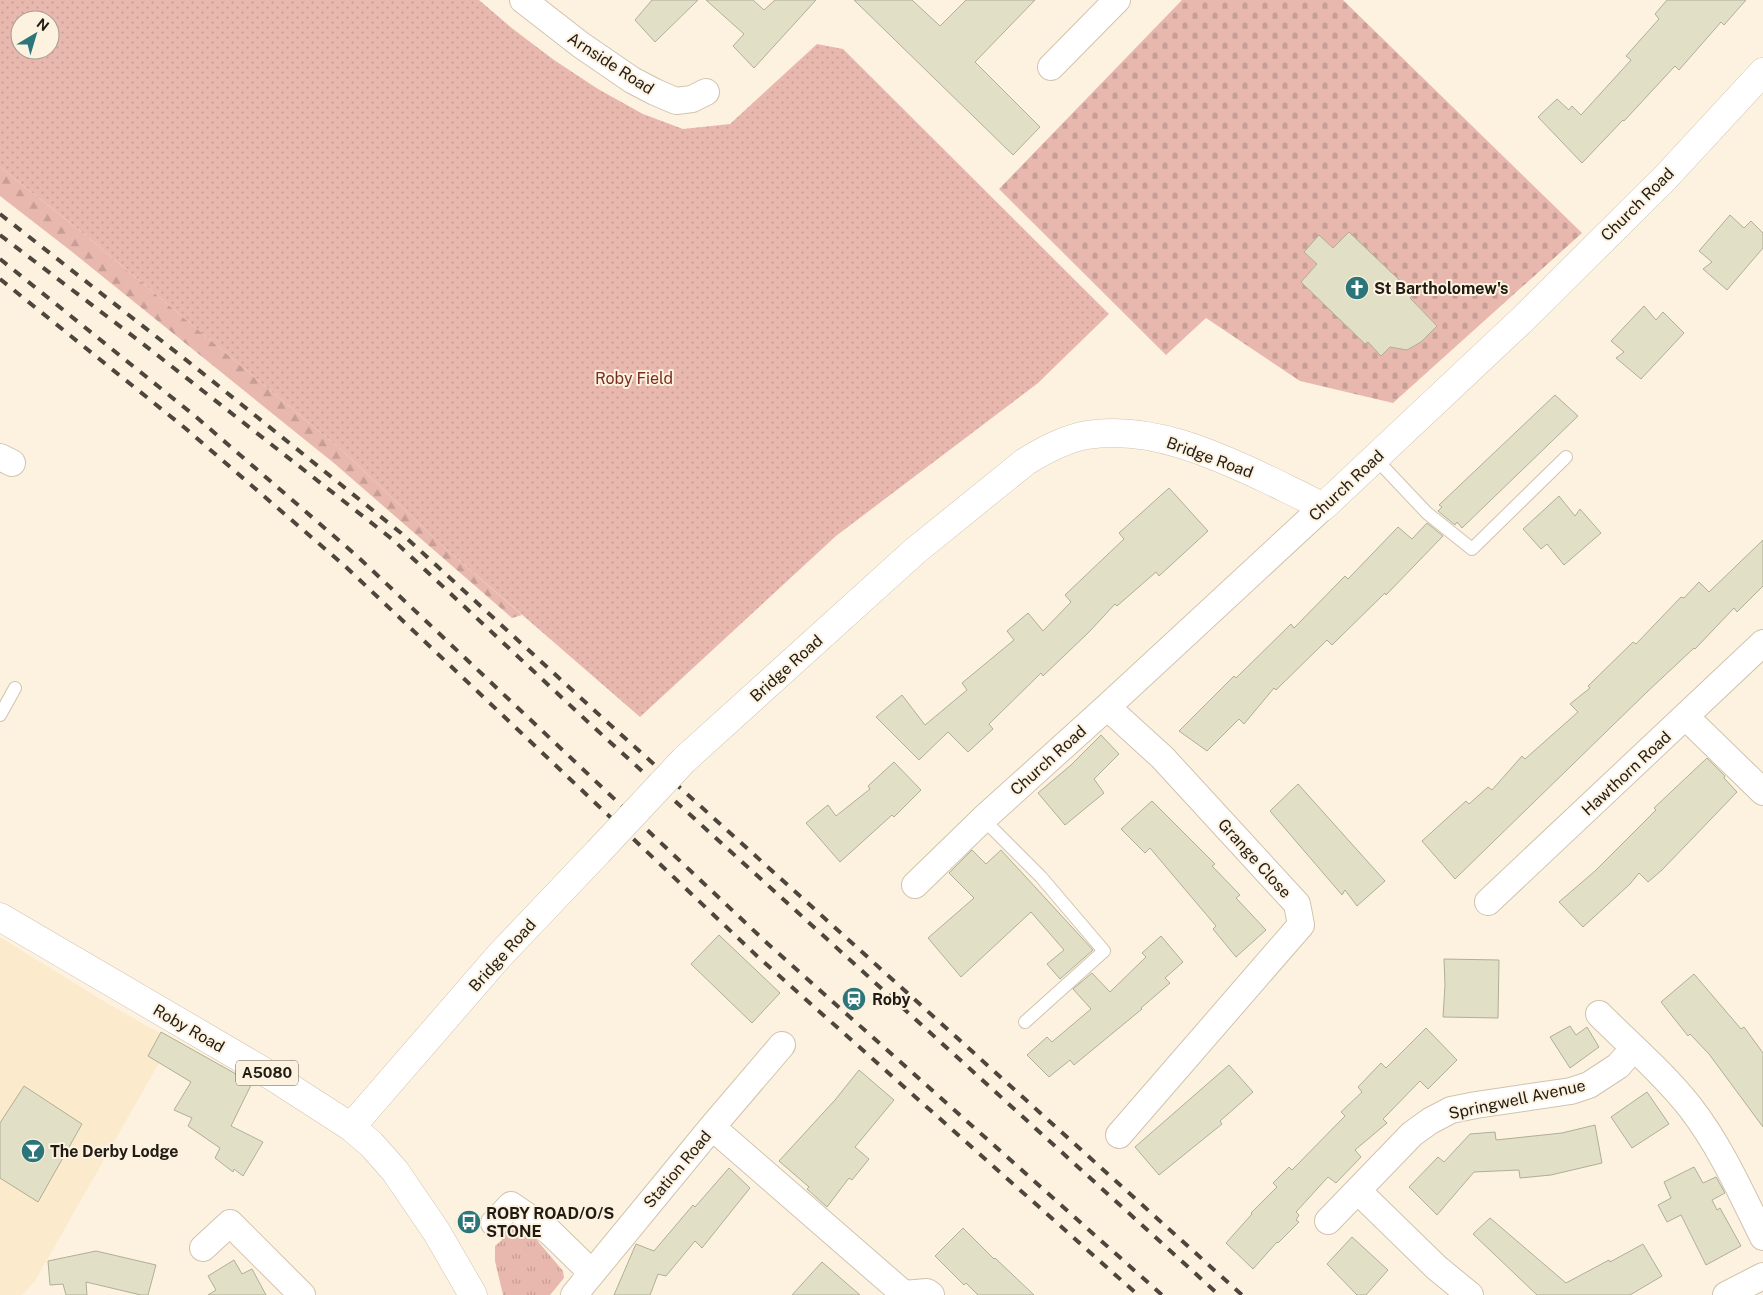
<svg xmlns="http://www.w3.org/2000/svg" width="1763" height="1295" viewBox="0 0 1763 1295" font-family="'Public Sans',sans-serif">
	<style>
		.built { fill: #fceacc }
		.grass { fill: url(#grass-tufts) }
		.forest { fill: url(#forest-firs) }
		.cemetery { fill: url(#cemetery-stones) }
		.park { fill: url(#park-dots); fill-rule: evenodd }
		.building { fill: #e1dfc6; stroke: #b0ae96 }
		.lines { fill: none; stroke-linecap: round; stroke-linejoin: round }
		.lane-casing { stroke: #d1c3ae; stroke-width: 14 }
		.street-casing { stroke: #d1c3ae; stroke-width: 28 }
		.secondary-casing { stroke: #d1c3ae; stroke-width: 29 }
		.primary-casing { stroke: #d1c3ae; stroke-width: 29 }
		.lane { stroke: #fff; stroke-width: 12 }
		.street { stroke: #fff; stroke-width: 26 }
		.secondary { stroke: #fff; stroke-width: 28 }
		.primary { stroke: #fff; stroke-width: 28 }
		.rail { stroke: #4c463c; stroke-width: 4; stroke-dasharray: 9 9; stroke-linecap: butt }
		.secondary-bridge-casing { stroke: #d1c3ae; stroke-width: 29; stroke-linecap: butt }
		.secondary-bridge { stroke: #fff; stroke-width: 28 }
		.labels { text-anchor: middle; stroke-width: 4; stroke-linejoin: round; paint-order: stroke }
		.shield { fill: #fdf2e0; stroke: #625c50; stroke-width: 1 }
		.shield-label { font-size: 15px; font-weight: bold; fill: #201b13 }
		.street-label { font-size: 16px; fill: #201b13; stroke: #fdf2e0 }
		.poi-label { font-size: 16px; font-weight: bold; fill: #201b13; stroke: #fdf2e0; text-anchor: start }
		.park-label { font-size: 16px; fill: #782d22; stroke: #fdf2e0 }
	</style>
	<defs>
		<pattern id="grass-tufts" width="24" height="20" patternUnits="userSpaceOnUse" patternTransform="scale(1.25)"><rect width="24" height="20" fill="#e8b8af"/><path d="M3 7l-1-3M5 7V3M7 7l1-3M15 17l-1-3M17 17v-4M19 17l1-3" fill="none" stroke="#c79e96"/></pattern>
		<pattern id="forest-firs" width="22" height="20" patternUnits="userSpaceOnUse" patternTransform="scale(1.25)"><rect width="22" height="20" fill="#e8b8af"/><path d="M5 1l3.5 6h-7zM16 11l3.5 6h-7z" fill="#c79e96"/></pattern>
		<pattern id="cemetery-stones" width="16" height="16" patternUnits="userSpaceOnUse" patternTransform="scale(1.25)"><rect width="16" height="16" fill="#e8b8af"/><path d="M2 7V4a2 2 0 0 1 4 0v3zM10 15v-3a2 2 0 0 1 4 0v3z" fill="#c79e96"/></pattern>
		<pattern id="park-dots" width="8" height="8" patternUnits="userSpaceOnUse" patternTransform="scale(1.25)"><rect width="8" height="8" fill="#e8b8af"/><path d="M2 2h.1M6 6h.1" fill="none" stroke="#c79e96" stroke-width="1.8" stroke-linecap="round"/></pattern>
	</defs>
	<rect width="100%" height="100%" fill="#fdf2e0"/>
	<path class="built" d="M 0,937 L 105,1002 L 172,1040 L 35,1281 L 22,1295 L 0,1295 Z"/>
	<path class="grass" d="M 511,1227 L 521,1228 L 530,1232 L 563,1271 L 564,1278 L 550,1295 L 503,1295 L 495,1261 L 495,1246 L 502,1240 L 497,1234 L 506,1228 Z"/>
	<path class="forest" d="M 0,167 L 84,234 L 345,453 L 445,548 L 522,615 L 512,618 L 335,464 L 71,251 L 0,196 Z"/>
	<path class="cemetery" d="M 1182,0 L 1343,0 L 1582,233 L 1393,403 L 1300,381 L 1206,318 L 1166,355 L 999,189 Z"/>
	<path class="park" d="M 0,0 L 479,0 L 513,29 L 554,60 L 598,89 L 643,114 L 683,129 L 730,124 L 817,44 L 843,49 L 1109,314 L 1038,383 L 836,536 L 640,717 L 445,548 L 345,453 L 84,234 L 0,167 ZM 20,20 L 50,20 L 50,50 L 20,50 Z"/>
	<path class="building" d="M 652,0 L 698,0 L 655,42 L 635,20 Z
		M 706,0 L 753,0 L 764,10 L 775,0 L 816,0 L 754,68 L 733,46 L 744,34 Z
		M 854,0 L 912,0 L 940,26 L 966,0 L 1035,0 L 975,62 L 1040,127 L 1013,155 Z
		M 1667,0 L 1746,0 L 1724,25 L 1721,22 L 1679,70 L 1675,66 L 1624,121 L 1623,120 L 1582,163 L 1538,117 L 1557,99 L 1569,110 L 1572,106 L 1581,115 L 1631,60 L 1626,56 L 1659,19 L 1655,14 Z
		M 1730,215 L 1744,228 L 1751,221 L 1763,233 L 1763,248 L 1727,290 L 1703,269 L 1712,262 L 1699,251 Z
		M 1349,232 L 1414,294 L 1410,298 L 1437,326 L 1421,342 L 1407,350 L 1390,347 L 1381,356 L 1368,342 L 1365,344 L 1301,282 L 1317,264 L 1304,252 L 1319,235 L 1333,248 Z
		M 1644,306 L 1656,320 L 1663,312 L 1684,333 L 1641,379 L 1616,358 L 1624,352 L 1611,341 Z
		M 1555,395 L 1578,416 L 1462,528 L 1457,522 L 1455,525 L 1438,511 L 1442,507 L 1439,505 Z
		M 1169,488 L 1208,531 L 1159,576 L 1156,572 L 1117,606 L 1115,604 L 1089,632 L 1043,676 L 1041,673 L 989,724 L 993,729 L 968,752 L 948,732 L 919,760 L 876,717 L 902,695 L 925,725 L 967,690 L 962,683 L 1014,640 L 1007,631 L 1028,613 L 1043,631 L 1071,602 L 1065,595 L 1124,539 L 1119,533 Z
		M 1559,496 L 1575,516 L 1580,509 L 1601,533 L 1564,565 L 1547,544 L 1541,549 L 1523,529 Z
		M 1427,523 L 1443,536 L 1386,595 L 1385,593 L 1332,645 L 1327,640 L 1276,690 L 1274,688 L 1244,724 L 1239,719 L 1207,751 L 1179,731 L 1234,676 L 1236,678 L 1291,624 L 1294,628 L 1345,576 L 1348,579 L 1398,527 L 1412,539 Z
		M 1763,540 L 1763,586 L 1737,612 L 1734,608 L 1695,649 L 1694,648 L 1647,692 L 1455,879 L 1422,841 L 1466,801 L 1469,804 L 1488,787 L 1492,790 L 1522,756 L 1525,759 L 1578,712 L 1570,704 L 1590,688 L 1588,686 L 1633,642 L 1636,644 L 1681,597 L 1684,598 L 1699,582 L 1709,592 Z
		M 1101,735 L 1119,754 L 1094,779 L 1104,793 L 1065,825 L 1038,793 L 1071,765 Z
		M 1707,758 L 1725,776 L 1724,778 L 1737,792 L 1662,870 L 1648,882 L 1639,873 L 1630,884 L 1583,927 L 1559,902 L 1595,871 L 1656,810 L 1654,808 Z
		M 894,762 L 921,790 L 894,817 L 892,815 L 840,862 L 806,823 L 828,805 L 836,816 L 870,789 L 868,786 Z
		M 1298,784 L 1385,881 L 1357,906 L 1345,890 L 1342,895 L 1270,811 Z
		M 1152,801 L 1215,864 L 1212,866 L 1240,895 L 1236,898 L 1266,930 L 1236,957 L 1213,929 L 1216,926 L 1150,848 L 1145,853 L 1121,829 Z
		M 972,850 L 986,864 L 1001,850 L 1093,950 L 1060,979 L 1047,964 L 1064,950 L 1031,912 L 961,977 L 928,938 L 974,898 L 949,873 Z
		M 719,935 L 780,993 L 752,1023 L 691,964 Z
		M 1161,936 L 1183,962 L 1165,978 L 1170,983 L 1141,1008 L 1142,1009 L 1074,1065 L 1070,1060 L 1049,1077 L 1027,1055 L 1047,1037 L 1052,1042 L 1091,1009 L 1073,989 L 1092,973 L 1110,992 L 1146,957 L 1142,953 Z
		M 1444,959 L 1499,960 L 1498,1018 L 1443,1017 L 1445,985 Z
		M 1694,974 L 1741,1029 L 1744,1027 L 1763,1053 L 1763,1127 L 1709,1054 L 1690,1034 L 1688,1036 L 1661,1002 Z
		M 1570,1026 L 1576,1035 L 1587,1027 L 1599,1047 L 1570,1068 L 1550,1037 Z
		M 1426,1028 L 1457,1060 L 1428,1089 L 1420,1081 L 1383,1119 L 1387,1123 L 1355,1150 L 1361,1157 L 1336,1183 L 1328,1177 L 1296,1212 L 1299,1215 L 1296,1220 L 1299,1222 L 1278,1243 L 1277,1242 L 1253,1269 L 1226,1243 L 1252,1214 L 1251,1213 L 1277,1187 L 1273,1183 L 1289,1167 L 1292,1170 L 1345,1116 L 1341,1112 L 1362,1092 L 1358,1087 L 1381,1063 L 1386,1068 Z
		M 161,1032 L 252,1083 L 231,1126 L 263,1142 L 243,1176 L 234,1169 L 233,1172 L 215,1158 L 220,1148 L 188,1126 L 192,1118 L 174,1110 L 191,1082 L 148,1056 Z
		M 1229,1065 L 1253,1092 L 1220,1121 L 1222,1124 L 1159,1175 L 1135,1147 Z
		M 859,1070 L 894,1100 L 855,1147 L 869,1159 L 852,1180 L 849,1178 L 827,1207 L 807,1189 L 809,1187 L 779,1161 L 835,1100 Z
		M 24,1086 L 82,1124 L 38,1202 L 0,1178 L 0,1123 Z
		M 1647,1092 L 1669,1124 L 1632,1148 L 1611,1117 Z
		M 1595,1125 L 1602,1163 L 1551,1175 L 1520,1178 L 1519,1170 L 1474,1172 L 1437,1215 L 1409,1187 L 1438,1157 L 1444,1162 L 1470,1134 L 1495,1132 L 1496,1140 L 1562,1133 Z
		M 1694,1167 L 1703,1183 L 1716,1177 L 1725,1193 L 1712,1200 L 1717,1210 L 1720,1208 L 1741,1246 L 1706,1265 L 1681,1215 L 1667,1222 L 1658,1205 L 1671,1198 L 1664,1182 Z
		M 729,1168 L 750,1188 L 702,1248 L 695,1241 L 666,1276 L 658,1274 L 650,1295 L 614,1295 L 636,1244 L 654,1251 L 693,1205 L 695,1207 Z
		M 1490,1218 L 1566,1283 L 1609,1260 L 1610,1262 L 1643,1244 L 1662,1276 L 1630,1295 L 1537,1295 L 1473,1234 Z
		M 963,1228 L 994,1259 L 995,1258 L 1034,1295 L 978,1295 L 966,1283 L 964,1285 L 935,1256 Z
		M 1352,1237 L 1388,1270 L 1366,1295 L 1357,1295 L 1327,1264 Z
		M 96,1251 L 156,1265 L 148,1295 L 141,1295 L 86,1282 L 87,1295 L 66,1295 L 63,1284 L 50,1285 L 48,1261 Z
		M 234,1260 L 242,1274 L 252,1269 L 266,1295 L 208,1295 L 216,1290 L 208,1276 Z
		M 822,1262 L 860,1295 L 792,1295 Z"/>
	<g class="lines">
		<g class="lane-casing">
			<path id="lane" d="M 1375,458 L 1427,513 L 1472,549 L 1566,457
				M 0,715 L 15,688
				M 983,819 L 1041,877 L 1104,951 L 1025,1022"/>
		</g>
		<g class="street-casing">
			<path id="street" d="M 523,0 L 581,45 L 632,80 L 655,92 L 676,101 L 692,99 L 706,92
				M 1051,67 L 1117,0
				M 0,457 L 12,463
				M 1107,707 L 1162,757 L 1297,904 L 1301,925 L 1119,1135
				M 1686,717 L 1763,792
				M 915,885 L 983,819 L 1107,707 L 1323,507
				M 1488,902 L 1763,643
				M 1599,1014 C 1630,1045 1663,1073 1690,1107 C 1721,1147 1741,1193 1763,1237
				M 712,1127 L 904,1294 L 927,1292 L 931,1295
				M 1358,1191 L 1437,1268 L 1470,1295
				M 1328,1221 L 1412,1134 L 1430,1121 L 1451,1110 L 1476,1105 L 1571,1091 L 1589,1085 L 1618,1066 L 1634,1048
				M 494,1223 L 511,1205 L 550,1232 L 591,1272
				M 203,1248 L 230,1223 L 302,1295
				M 574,1295 L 712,1127 L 782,1045
				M 1726,1295 L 1763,1276"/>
		</g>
		<g class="secondary-casing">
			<path id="secondary" d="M 684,760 L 915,551 L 1025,462 C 1044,450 1064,439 1087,435 C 1150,425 1214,454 1269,480 C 1287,489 1305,497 1323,507 L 1524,318 L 1665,178 L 1763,72
				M 351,1127 L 500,955 L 598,852"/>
		</g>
		<g class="primary-casing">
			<path id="primary" d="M 0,917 L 275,1078 L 351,1127 L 371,1144 L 395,1171 L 436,1231 L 473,1295"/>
		</g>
		<use href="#lane" class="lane"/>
		<use href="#street" class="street"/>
		<use href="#secondary" class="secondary"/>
		<use href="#primary" class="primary"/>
		<path class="rail" d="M 0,214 L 195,367 L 401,533 L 595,711 L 1242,1295
			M 0,235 L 138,340 L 392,539 L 588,722 L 1219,1295
			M 0,259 L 195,416 L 357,556 L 768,944 L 1162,1295
			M 0,279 L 185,428 L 346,567 L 757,956 L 1138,1295"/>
		<g class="secondary-bridge-casing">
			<path id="secondary-bridge" d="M 598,852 L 684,760"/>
		</g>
		<use href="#secondary-bridge" class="secondary-bridge"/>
	</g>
	<defs>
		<g id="church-disc" transform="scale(1.25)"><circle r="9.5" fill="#2c7679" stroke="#fdf2e0"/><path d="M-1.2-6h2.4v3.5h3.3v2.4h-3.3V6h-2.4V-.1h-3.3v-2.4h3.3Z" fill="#fff"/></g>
		<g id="station-disc" transform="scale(1.25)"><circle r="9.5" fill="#2c7679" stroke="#fdf2e0"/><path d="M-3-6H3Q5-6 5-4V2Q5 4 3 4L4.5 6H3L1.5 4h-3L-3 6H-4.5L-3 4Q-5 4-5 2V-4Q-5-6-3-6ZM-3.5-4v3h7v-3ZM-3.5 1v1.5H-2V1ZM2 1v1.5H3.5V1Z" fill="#fff"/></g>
		<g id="bar-disc" transform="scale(1.25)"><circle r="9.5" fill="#2c7679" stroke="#fdf2e0"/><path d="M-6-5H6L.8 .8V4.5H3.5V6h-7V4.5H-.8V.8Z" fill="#fff"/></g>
		<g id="bus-disc" transform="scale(1.25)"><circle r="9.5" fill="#2c7679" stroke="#fdf2e0"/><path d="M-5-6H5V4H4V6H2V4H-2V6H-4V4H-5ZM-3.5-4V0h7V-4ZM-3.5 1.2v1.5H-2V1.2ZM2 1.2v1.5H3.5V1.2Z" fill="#fff"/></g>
	</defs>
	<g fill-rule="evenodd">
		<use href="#church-disc" x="1357" y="288"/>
		<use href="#station-disc" x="854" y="999"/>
		<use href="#bar-disc" x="33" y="1151"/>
		<use href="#bus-disc" x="469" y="1222"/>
	</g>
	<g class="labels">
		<rect class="shield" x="236" y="1060.5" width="62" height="25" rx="4"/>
		<g class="shield-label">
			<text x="267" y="1078">A5080</text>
		</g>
		<g class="street-label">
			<text transform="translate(611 63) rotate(33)" y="6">Arnside Road</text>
			<text transform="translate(1637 204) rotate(-45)" y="6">Church Road</text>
			<text transform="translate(1210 457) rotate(20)" y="6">Bridge Road</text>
			<text transform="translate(1346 485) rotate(-43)" y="6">Church Road</text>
			<text transform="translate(786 668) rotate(-42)" y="6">Bridge Road</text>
			<text transform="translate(1048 760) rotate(-42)" y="6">Church Road</text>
			<text transform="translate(1626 773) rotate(-43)" y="6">Hawthorn Road</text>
			<text transform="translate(1255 858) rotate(48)" y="6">Grange Close</text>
			<text transform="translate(502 955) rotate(-48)" y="6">Bridge Road</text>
			<text transform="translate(189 1028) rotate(30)" y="6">Roby Road</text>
			<text transform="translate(1517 1099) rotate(-12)" y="6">Springwell Avenue</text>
			<text transform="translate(677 1169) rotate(-50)" y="6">Station Road</text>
		</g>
		<g class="poi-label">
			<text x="1374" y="294">St Bartholomew's</text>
			<text x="872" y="1005">Roby</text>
			<text x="50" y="1157">The Derby Lodge</text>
			<text x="486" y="1219">ROBY ROAD/O/S<tspan x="486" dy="18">STONE</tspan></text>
		</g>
		<g class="park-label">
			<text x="634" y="384">Roby Field</text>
		</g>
	</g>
	<g transform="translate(35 35) rotate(38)"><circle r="24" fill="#fdf2e0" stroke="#a59c8e"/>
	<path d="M0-4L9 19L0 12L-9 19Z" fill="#2c7679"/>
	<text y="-8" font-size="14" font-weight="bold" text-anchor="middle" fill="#201b13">N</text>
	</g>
</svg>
